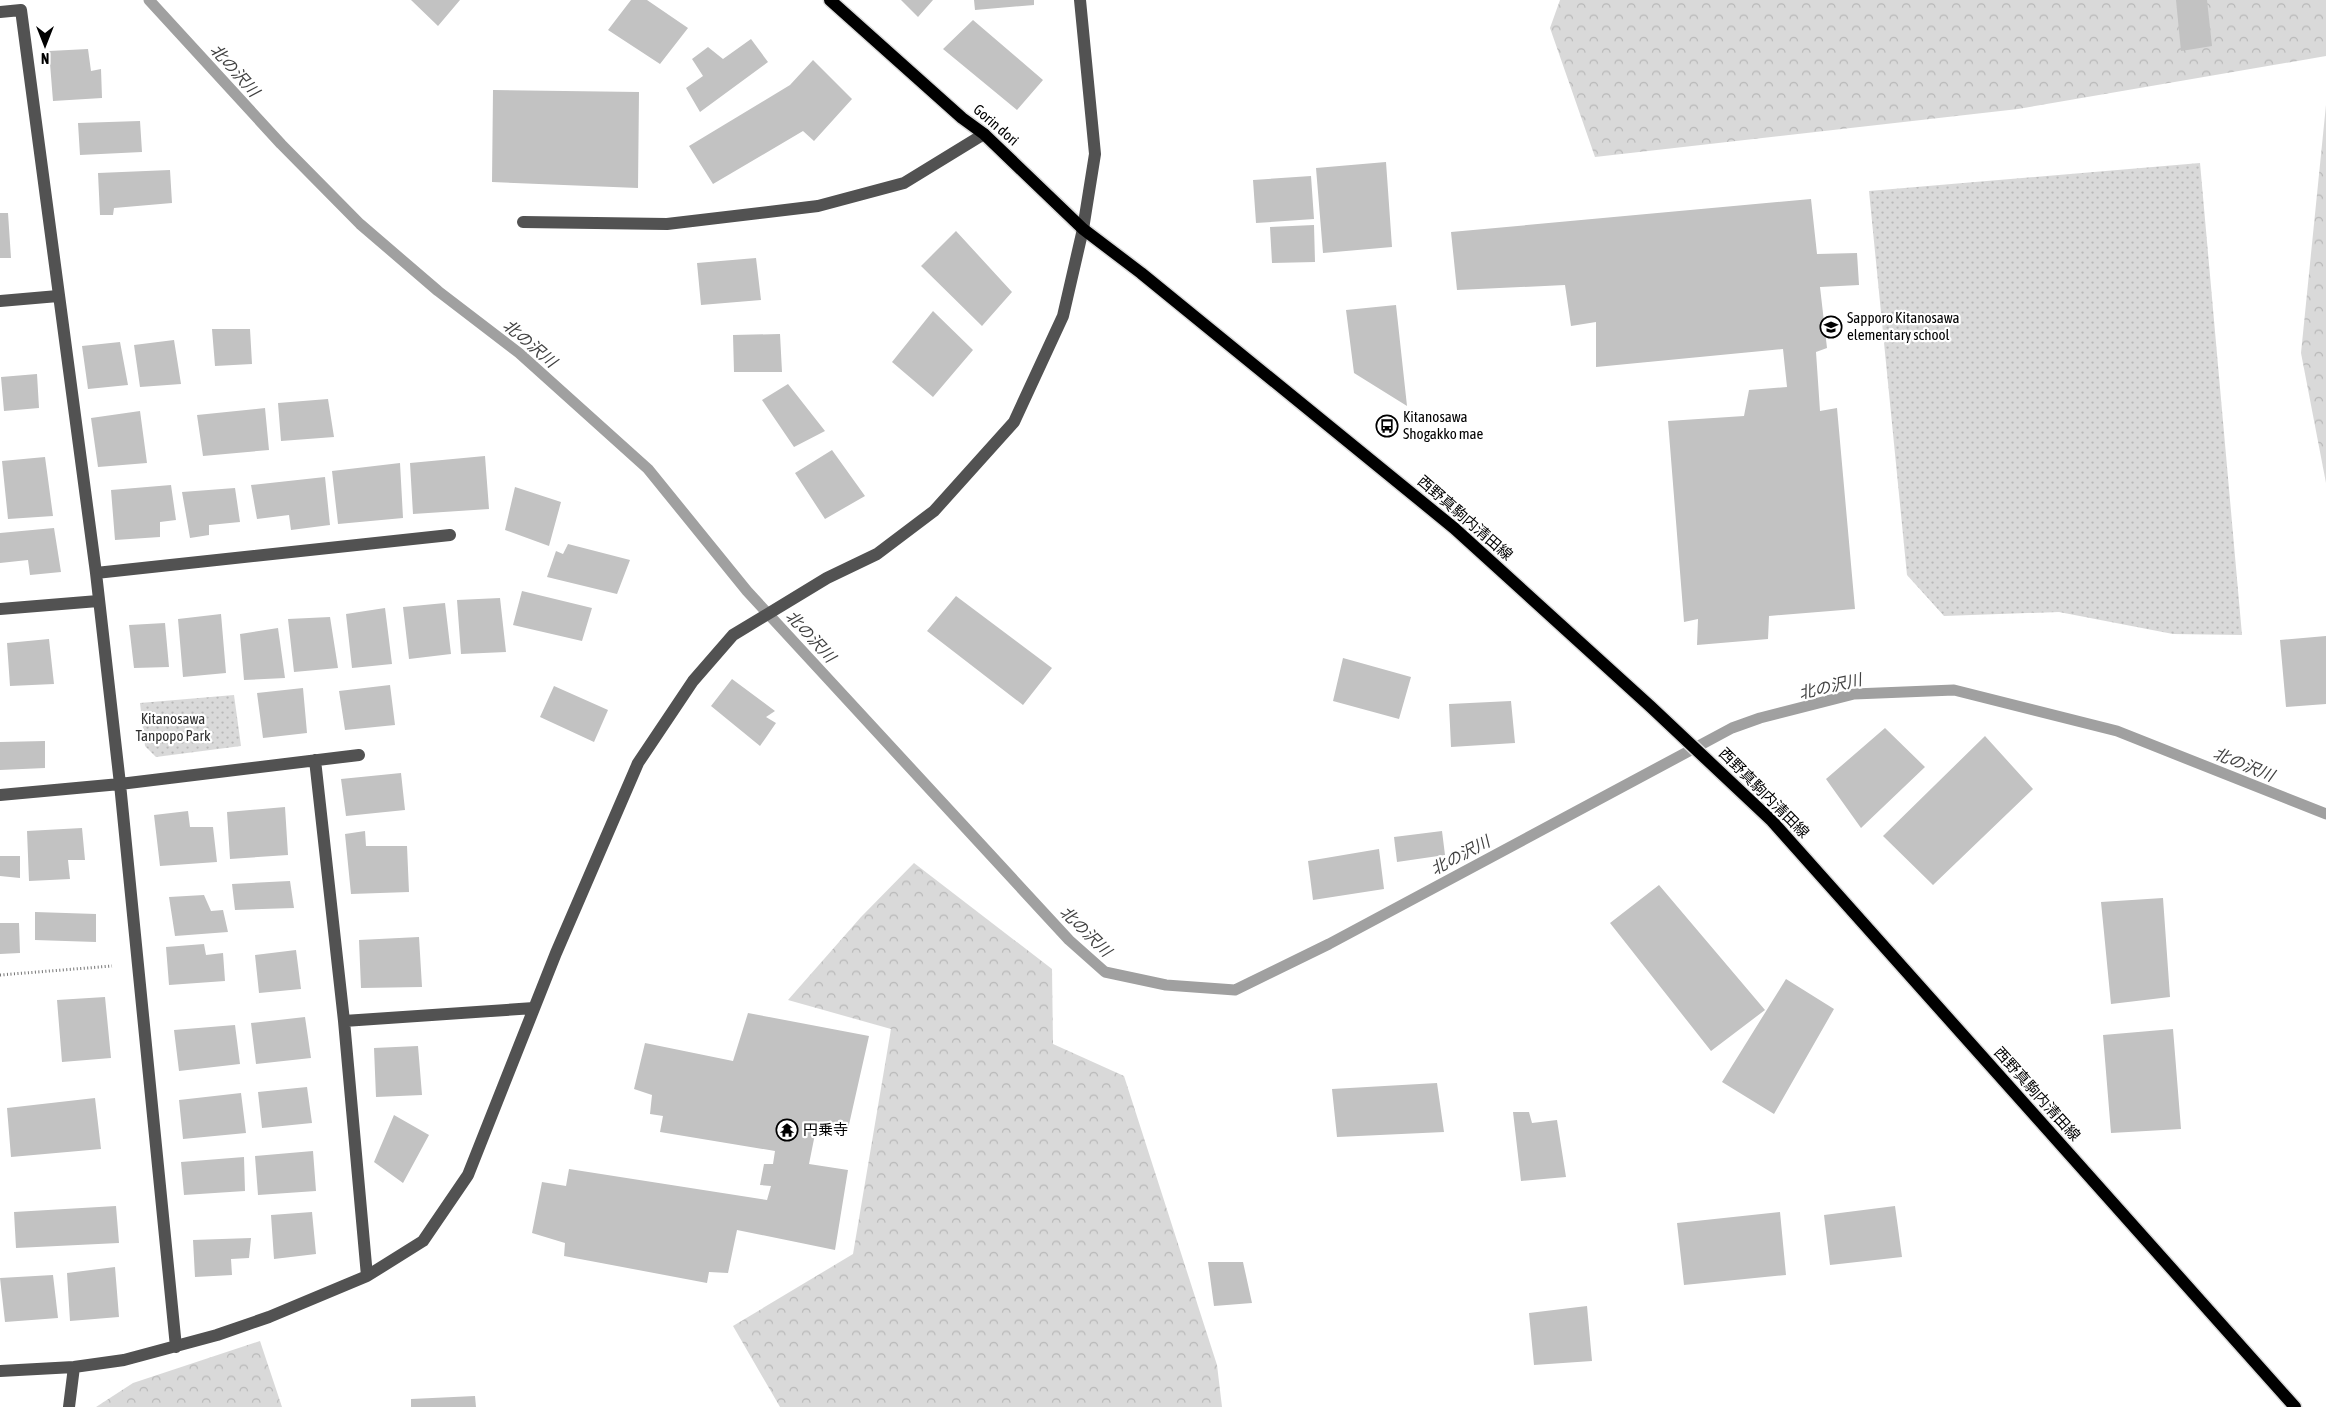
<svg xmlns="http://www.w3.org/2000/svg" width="2326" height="1407" viewBox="0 0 2326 1407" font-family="'Asap Condensed','Noto Sans JP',sans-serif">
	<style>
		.forest { fill: url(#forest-crowns) }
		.park { fill: url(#park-dots) }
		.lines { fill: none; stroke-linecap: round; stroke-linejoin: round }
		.stream { stroke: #a0a0a0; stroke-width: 11 }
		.building { fill: #c2c2c2 }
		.major-casing { stroke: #dbdbdb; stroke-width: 15 }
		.path { stroke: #747474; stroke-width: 3; stroke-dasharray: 1 2.5; stroke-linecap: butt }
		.minor { stroke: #525252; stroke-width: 12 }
		.major { stroke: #000; stroke-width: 12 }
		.labels { text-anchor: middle; stroke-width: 4.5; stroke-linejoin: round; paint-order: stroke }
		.street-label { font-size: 15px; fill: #000; stroke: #fff }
		.poi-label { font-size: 15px; fill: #000; stroke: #fff; text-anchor: start }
		.park-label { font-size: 15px; fill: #303030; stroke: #fff }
		.water-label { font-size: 16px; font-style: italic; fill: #414141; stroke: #fff }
	</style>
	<defs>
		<pattern id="forest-crowns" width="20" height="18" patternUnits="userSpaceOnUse" patternTransform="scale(1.25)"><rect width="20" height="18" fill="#d9d9d9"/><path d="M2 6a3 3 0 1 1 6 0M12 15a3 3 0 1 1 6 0" fill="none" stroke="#b8b8b8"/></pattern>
		<pattern id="park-dots" width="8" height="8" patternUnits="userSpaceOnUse" patternTransform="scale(1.25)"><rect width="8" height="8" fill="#d9d9d9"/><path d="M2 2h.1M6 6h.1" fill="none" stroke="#b8b8b8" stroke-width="1.8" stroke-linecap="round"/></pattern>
	</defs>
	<rect width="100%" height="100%" fill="#fff"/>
	<path class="forest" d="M 1560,0 L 2326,0 L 2326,56 L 2018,109 L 1595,157 L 1550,28 Z
		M 2326,105 L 2326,483 L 2301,353 Z
		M 914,863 L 1052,969 L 1053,1044 L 1124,1076 L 1217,1365 L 1222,1407 L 780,1407 L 733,1326 L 853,1254 L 891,1029 L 788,1000 L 861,917 Z
		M 260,1341 L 282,1407 L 96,1407 L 133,1383 Z"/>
	<path class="park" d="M 2200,163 L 2242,635 L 2173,634 L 2059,612 L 1944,616 L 1907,575 L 1869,191 Z
		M 234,695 L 241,746 L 156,757 L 145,746 L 140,703 Z"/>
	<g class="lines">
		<path class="stream" d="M 149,0 L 281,144 L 360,224 L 438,291 L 519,353 L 648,469 L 747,591 L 1069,940 L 1105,972 L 1166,985 L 1235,990 L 1329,944 L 1732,728 L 1760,718 L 1854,694 L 1954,690 L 2117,731 L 2326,814"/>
	</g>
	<path class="building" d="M 411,0 L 460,0 L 438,26 Z
		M 631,0 L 647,0 L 688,28 L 660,64 L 608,30 Z
		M 901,0 L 933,0 L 918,17 Z
		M 974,0 L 1034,0 L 1034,5 L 975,10 Z
		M 2176,0 L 2207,0 L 2212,46 L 2181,51 Z
		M 973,20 L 1043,80 L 1017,110 L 943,49 Z
		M 751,39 L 768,62 L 700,112 L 686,88 L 703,76 L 692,59 L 708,47 L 723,59 Z
		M 88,49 L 91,71 L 101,69 L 102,98 L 53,101 L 49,51 Z
		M 813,60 L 852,99 L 814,141 L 803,131 L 713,184 L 689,146 L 790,85 Z
		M 493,90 L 639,92 L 638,188 L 492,182 Z
		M 140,121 L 142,152 L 80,155 L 78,123 Z
		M 1386,162 L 1392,247 L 1323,253 L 1316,168 Z
		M 170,170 L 172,203 L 114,208 L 113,215 L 100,215 L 98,173 Z
		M 1311,176 L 1314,219 L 1256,223 L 1253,180 Z
		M 1811,199 L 1817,254 L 1857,253 L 1859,285 L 1820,287 L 1827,348 L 1816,352 L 1820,411 L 1837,408 L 1855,609 L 1769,616 L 1768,639 L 1697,645 L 1698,619 L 1684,622 L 1668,421 L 1744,416 L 1749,390 L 1787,387 L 1783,349 L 1596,367 L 1596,322 L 1571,326 L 1565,285 L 1457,290 L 1451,232 Z
		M 0,213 L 8,213 L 11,258 L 0,258 Z
		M 1314,225 L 1315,262 L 1272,263 L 1270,227 Z
		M 956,231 L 1012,292 L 982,326 L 921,266 Z
		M 756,258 L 761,300 L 701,305 L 697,263 Z
		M 1396,305 L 1407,406 L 1354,373 L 1346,310 Z
		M 933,311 L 973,350 L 933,397 L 892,362 Z
		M 212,329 L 250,329 L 252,364 L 215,366 Z
		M 780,334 L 782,372 L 734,372 L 733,335 Z
		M 174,340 L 181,384 L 140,387 L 134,345 Z
		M 120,342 L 128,385 L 88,389 L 82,346 Z
		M 37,374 L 39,408 L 4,411 L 1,377 Z
		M 788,384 L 825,431 L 794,447 L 762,400 Z
		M 328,399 L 334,437 L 281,441 L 278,403 Z
		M 265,408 L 269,450 L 203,456 L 197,415 Z
		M 140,411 L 147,463 L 98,467 L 91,418 Z
		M 832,450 L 865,496 L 825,519 L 795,473 Z
		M 485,456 L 489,509 L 413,514 L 410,463 Z
		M 45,457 L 53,516 L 8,519 L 2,461 Z
		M 400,463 L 403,518 L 338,524 L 332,471 Z
		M 325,477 L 330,525 L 291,530 L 289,515 L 257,519 L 251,485 Z
		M 171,485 L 176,520 L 160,522 L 160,537 L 115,540 L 111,490 Z
		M 515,487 L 561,502 L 549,546 L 505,530 Z
		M 235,488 L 240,522 L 209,525 L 209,535 L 190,538 L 182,492 Z
		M 54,528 L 61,572 L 30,575 L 28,560 L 0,563 L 0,533 Z
		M 568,544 L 630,560 L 617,594 L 547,577 L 556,551 L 563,554 Z
		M 522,591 L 592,608 L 582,641 L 513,625 Z
		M 956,596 L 1052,668 L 1023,705 L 927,631 Z
		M 500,598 L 506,652 L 461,654 L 457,600 Z
		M 445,603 L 451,654 L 409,659 L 403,607 Z
		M 385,608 L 392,664 L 352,668 L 346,614 Z
		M 221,614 L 226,673 L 183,677 L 178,619 Z
		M 330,617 L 338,668 L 294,672 L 288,619 Z
		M 165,623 L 169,667 L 134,668 L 129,625 Z
		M 278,628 L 285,678 L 244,680 L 240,634 Z
		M 2326,636 L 2326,704 L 2286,707 L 2280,640 Z
		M 49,639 L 54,684 L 10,686 L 7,643 Z
		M 1343,658 L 1411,677 L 1399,719 L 1333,701 Z
		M 732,679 L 775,711 L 766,717 L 776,723 L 760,746 L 711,706 Z
		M 390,685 L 395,725 L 345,730 L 339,691 Z
		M 554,686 L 608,710 L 594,742 L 540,717 Z
		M 303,688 L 307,733 L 263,738 L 257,693 Z
		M 1511,701 L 1515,743 L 1451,747 L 1449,704 Z
		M 1885,728 L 1925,767 L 1861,828 L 1826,779 Z
		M 1985,736 L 2033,789 L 1933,885 L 1883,836 Z
		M 45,741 L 45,768 L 0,770 L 0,742 Z
		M 401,773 L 405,810 L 346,816 L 341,779 Z
		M 285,807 L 288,855 L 230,859 L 227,812 Z
		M 188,811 L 190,827 L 213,827 L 217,862 L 160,866 L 154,815 Z
		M 82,828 L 85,860 L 68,860 L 70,879 L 29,881 L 27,831 Z
		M 365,831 L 366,846 L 407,846 L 409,892 L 351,894 L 345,834 Z
		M 1442,831 L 1445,855 L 1397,862 L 1394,837 Z
		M 1379,849 L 1384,889 L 1313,900 L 1308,861 Z
		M 0,856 L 20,856 L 20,878 L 0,876 Z
		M 290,881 L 294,908 L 235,910 L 232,884 Z
		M 1659,885 L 1765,1010 L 1711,1051 L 1610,923 Z
		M 204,895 L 211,911 L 223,910 L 228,932 L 175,936 L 169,897 Z
		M 2163,898 L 2170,997 L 2111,1004 L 2101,902 Z
		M 35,912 L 96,914 L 96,942 L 35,940 Z
		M 0,923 L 19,923 L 20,953 L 0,954 Z
		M 419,937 L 422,987 L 361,988 L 359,940 Z
		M 204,944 L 206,955 L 223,953 L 225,981 L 169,985 L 166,947 Z
		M 296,950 L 301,989 L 259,993 L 255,955 Z
		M 1786,979 L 1834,1009 L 1774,1114 L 1722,1082 Z
		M 105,997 L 111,1058 L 62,1062 L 57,1000 Z
		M 748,1013 L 869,1036 L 848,1129 L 817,1124 L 809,1164 L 848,1170 L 835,1250 L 737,1230 L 728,1273 L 709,1272 L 707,1283 L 564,1256 L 565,1243 L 532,1233 L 542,1182 L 566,1186 L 569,1169 L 767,1200 L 771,1186 L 760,1185 L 764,1164 L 773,1164 L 775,1151 L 660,1132 L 663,1116 L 650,1114 L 652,1095 L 634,1089 L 645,1043 L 733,1061 Z
		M 305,1017 L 311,1058 L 256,1064 L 251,1023 Z
		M 235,1025 L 240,1064 L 179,1071 L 174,1030 Z
		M 2173,1029 L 2181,1129 L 2111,1133 L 2103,1035 Z
		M 418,1046 L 422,1095 L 376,1097 L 374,1048 Z
		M 1437,1083 L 1444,1132 L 1337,1137 L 1332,1089 Z
		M 307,1087 L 312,1123 L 262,1128 L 258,1092 Z
		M 241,1093 L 246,1133 L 183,1139 L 179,1100 Z
		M 95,1098 L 101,1149 L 11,1157 L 7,1108 Z
		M 1513,1112 L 1529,1112 L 1532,1123 L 1557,1120 L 1566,1177 L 1521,1181 Z
		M 394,1115 L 429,1135 L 403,1183 L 374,1162 Z
		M 313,1151 L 316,1191 L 258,1195 L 255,1156 Z
		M 244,1157 L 245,1191 L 184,1195 L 181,1162 Z
		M 116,1206 L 119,1243 L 16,1248 L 14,1212 Z
		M 1895,1206 L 1902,1257 L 1830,1265 L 1824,1215 Z
		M 312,1212 L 316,1254 L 274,1259 L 271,1215 Z
		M 1780,1212 L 1786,1275 L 1684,1285 L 1677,1223 Z
		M 251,1238 L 249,1258 L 231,1259 L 232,1275 L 195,1277 L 193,1240 Z
		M 1208,1262 L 1243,1262 L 1252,1303 L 1214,1306 Z
		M 115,1267 L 119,1317 L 70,1321 L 67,1273 Z
		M 53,1275 L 58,1318 L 5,1322 L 0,1278 Z
		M 1587,1306 L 1592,1361 L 1534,1365 L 1529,1313 Z
		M 475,1396 L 476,1407 L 411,1407 L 411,1399 Z"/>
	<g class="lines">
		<g class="major-casing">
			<path id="major" d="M 830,0 L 962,118 L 984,134 L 1083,229 L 1141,273 L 1454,528 L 1651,707 L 1772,821 L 2295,1407"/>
		</g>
		<path class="path" d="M 0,975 L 112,966"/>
		<path class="minor" d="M 0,12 L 21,10 L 96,573 L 120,784 L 176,1347
			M 523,222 L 667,224 L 818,206 L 904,183 L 984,134
			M 0,301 L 58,296
			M 96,573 L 450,535
			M 0,609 L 98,601
			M 315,760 L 344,1021 L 367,1276
			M 0,795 L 120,784 L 359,755
			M 344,1021 L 534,1008
			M 0,1371 L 74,1367 L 124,1360 L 217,1335 L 269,1317 L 367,1276 L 423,1241 L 468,1175 L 556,953 L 638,763 L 693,681 L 733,635 L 827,578 L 877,554 L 934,511 L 1014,422 L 1063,316 L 1083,229 L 1095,154 L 1080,0
			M 69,1407 L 74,1367"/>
		<use href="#major" class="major"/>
	</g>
	<defs>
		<g id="school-ring" transform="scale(1.125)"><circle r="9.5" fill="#fff" stroke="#000" stroke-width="1.5"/><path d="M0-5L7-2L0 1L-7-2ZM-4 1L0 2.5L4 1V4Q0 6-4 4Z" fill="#000"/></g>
		<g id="bus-ring" transform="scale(1.125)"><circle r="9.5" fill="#fff" stroke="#000" stroke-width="1.5"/><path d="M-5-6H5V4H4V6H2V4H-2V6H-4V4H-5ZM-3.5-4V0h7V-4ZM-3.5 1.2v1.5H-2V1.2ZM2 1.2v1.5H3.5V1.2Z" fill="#000"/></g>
		<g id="temple-ring" transform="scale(1.125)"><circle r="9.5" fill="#fff" stroke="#000" stroke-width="1.5"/><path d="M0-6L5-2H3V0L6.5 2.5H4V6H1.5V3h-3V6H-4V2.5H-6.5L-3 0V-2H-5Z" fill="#000"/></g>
	</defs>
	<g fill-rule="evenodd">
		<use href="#school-ring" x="1831" y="327"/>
		<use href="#bus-ring" x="1387" y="426"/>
		<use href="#temple-ring" x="787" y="1130"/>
	</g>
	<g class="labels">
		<g class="street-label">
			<text transform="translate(996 125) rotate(41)" y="5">Gorin dori</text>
			<text transform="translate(1465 518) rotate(41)" y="5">西野真駒内清田線</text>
			<text transform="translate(1764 793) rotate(45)" y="5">西野真駒内清田線</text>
			<text transform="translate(2037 1094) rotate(48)" y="5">西野真駒内清田線</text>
		</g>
		<g class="poi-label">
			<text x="1847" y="323">Sapporo Kitanosawa<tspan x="1847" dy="17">elementary school</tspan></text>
			<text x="1403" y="422">Kitanosawa<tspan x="1403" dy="17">Shogakko mae</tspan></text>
			<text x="803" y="1135">円乗寺</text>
		</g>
		<g class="park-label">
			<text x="173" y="724">Kitanosawa<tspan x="173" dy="17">Tanpopo Park</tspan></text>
		</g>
		<g class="water-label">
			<text transform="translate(235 70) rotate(48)" y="6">北の沢川</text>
			<text transform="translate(530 343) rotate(40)" y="6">北の沢川</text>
			<text transform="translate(811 636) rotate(47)" y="6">北の沢川</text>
			<text transform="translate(1830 686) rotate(-13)" y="6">北の沢川</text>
			<text transform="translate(2244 764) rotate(22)" y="6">北の沢川</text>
			<text transform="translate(1460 855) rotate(-28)" y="6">北の沢川</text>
			<text transform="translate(1086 931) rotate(44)" y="6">北の沢川</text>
		</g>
	</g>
	<g transform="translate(45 45) rotate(180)" stroke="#ffffff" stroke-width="4" paint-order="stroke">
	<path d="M0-4L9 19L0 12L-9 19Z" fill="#000000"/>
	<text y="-8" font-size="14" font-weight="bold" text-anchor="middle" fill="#000000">N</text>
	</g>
</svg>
